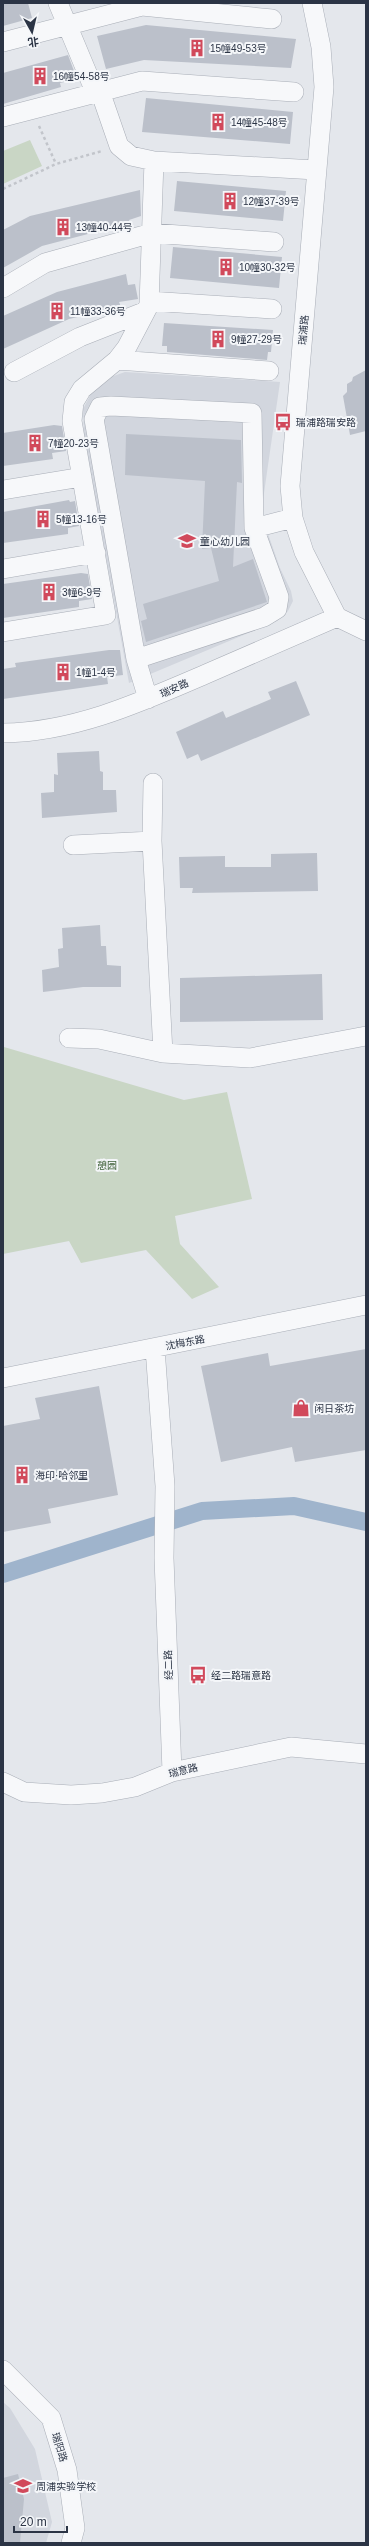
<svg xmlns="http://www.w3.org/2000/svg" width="369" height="2546" viewBox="0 0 369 2546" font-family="Helvetica,'Noto Sans SC',sans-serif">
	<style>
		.built { fill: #d2d6de }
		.green { fill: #c9d6c5 }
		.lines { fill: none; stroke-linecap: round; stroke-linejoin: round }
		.canal { stroke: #9fb4cc; stroke-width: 18 }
		.building { fill: #bbc0ca }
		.minor-casing { stroke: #a9aeb7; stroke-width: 20 }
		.path { stroke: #c2c5cb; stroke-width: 2.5; stroke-dasharray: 3 3; stroke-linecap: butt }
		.minor { stroke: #f7f8fa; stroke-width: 19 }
		.labels { text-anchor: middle; stroke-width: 4; stroke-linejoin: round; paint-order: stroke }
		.poi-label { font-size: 10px; fill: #2b3445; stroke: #f4f6f9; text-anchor: start }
		.street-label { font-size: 10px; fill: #2b3445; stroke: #f4f6f9 }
		.park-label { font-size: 10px; fill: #3f6138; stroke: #f4f6f9 }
	</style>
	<rect width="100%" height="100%" fill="#e4e7ec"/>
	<path class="built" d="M 125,372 L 280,382 L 261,514 L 280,568 L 291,591 L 293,601 L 288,611 L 277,621 L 129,683 L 84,436 L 83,409 L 94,388 L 108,378 Z
		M 3,2402 L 10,2408 L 35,2449 L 52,2522 L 46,2543 L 3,2543 Z"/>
	<path class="green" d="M 30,140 L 42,166 L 3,184 L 3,151 Z
		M 3,1021 L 4,1047 L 184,1100 L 227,1092 L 252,1199 L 175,1216 L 180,1244 L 219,1287 L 192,1299 L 146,1250 L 81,1263 L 69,1241 L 3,1254 Z"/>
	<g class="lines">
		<path class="canal" d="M 3,1574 L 202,1511 L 294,1506 L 366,1522"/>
	</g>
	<path class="building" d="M 3,3 L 28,3 L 32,18 L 3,26 Z
		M 146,25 L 296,39 L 291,68 L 144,60 L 106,69 L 97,36 Z
		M 68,55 L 77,79 L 60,83 L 61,87 L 3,104 L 3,73 Z
		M 146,98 L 293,112 L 290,144 L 142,132 Z
		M 177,181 L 286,191 L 283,221 L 174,211 Z
		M 140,190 L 141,216 L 129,220 L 130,223 L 42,246 L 3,268 L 3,230 L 30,216 Z
		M 173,247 L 282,257 L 279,288 L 170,278 Z
		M 126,274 L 128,285 L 135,284 L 138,299 L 119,302 L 121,307 L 69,319 L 3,349 L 3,316 L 57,292 Z
		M 164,323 L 273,330 L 271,352 L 268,352 L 267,360 L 167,352 L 167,346 L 162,346 Z
		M 366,370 L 366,431 L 350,435 L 343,396 L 347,392 L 347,384 L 352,381 L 353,377 Z
		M 54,425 L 62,426 L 66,451 L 52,453 L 53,459 L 3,466 L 3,433 Z
		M 126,434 L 241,440 L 242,483 L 237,482 L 233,567 L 253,559 L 267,602 L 146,642 L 141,621 L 147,619 L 143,604 L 219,581 L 211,548 L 202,549 L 205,481 L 125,475 Z
		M 69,500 L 70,502 L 75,501 L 79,526 L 68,528 L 68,534 L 3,543 L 3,512 Z
		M 81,573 L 88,574 L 92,599 L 79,601 L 79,607 L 3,618 L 3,584 Z
		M 109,650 L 120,650 L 123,675 L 107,677 L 108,684 L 3,699 L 3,669 L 16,667 L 15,663 Z
		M 296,681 L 310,715 L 201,761 L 198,754 L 187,759 L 176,732 L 223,711 L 226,718 L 271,699 L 268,692 Z
		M 99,751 L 100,771 L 103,772 L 103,790 L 116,790 L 117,812 L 42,818 L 41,793 L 54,792 L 54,774 L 58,775 L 57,753 Z
		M 317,853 L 318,891 L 192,893 L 193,888 L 180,888 L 179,857 L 225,856 L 225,867 L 271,867 L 271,854 Z
		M 100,925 L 101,946 L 106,946 L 107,965 L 121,966 L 121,987 L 83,987 L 43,992 L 42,970 L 59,967 L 58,949 L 63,948 L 62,928 Z
		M 322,974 L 323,1020 L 180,1022 L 180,978 Z
		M 366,1349 L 366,1450 L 295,1462 L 292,1447 L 221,1462 L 201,1366 L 268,1353 L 270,1366 Z
		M 99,1386 L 118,1495 L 48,1509 L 51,1523 L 3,1532 L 3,1426 L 40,1419 L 35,1398 Z
		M 18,2474 L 24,2499 L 20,2543 L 3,2543 L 3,2478 Z"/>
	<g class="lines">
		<g class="minor-casing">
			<path id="minor" d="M 58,3 L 91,82 L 100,91 L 119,146 L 131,156 L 154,161 L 316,170
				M 312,3 L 321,47 L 324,87 L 290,486 L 293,518 L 304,552 L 337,617 L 366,631
				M 3,42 L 142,6 L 272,19
				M 3,117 L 142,81 L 294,92
				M 3,288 L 45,263 L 152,233 L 274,242
				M 149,301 L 272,309
				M 117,360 L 269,371
				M 14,372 L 80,337 L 146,311
				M 3,490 L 82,477
				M 254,528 L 293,518
				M 3,569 L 96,553
				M 3,632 L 106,615 L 72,421 L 74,402 L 82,389 L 117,360 L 127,347 L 149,305 L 154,161
				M 136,659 L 264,617 L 277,609 L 279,597 L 254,528 L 252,413 L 111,406 L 100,407 L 94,419 L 136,659 L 148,699
				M 3,733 C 75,732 141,702 206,674 C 249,655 293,636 337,617
				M 153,783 L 152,841 L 163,1053 L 250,1058 L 366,1036
				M 73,845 L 152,841
				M 69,1038 L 99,1039 L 163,1053
				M 155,1348 L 165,1486 L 164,1558 L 172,1772
				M 3,1378 L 366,1305
				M 3,1782 L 24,1792 L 71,1795 L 102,1793 L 135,1787 L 172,1772 L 291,1747 L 366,1754
				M 3,2370 L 51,2418 L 67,2470 L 75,2528 L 71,2543"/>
		</g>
		<path class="path" d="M 39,126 L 56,164
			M 3,189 L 56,164 L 102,151"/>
		<use href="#minor" class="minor"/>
	</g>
	<defs>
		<g id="building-bare" transform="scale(1.38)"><path d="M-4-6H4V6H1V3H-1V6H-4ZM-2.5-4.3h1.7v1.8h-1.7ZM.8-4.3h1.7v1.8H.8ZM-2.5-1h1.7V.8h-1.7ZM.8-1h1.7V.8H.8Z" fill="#d1495b" stroke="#f4f6f9" stroke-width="2.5" paint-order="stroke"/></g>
		<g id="bus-bare" transform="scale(1.38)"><path d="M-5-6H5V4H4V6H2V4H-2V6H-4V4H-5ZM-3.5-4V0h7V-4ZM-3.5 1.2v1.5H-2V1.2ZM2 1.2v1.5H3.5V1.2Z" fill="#d1495b" stroke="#f4f6f9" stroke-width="2.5" paint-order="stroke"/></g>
		<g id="school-bare" transform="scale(1.38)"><path d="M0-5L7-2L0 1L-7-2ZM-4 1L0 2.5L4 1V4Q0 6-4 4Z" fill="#d1495b" stroke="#f4f6f9" stroke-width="2.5" paint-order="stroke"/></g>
		<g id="shop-bare" transform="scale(1.38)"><path d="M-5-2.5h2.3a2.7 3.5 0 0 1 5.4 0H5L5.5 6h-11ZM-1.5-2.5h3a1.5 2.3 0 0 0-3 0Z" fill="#d1495b" stroke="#f4f6f9" stroke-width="2.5" paint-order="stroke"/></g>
	</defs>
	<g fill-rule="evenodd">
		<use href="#building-bare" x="197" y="48"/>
		<use href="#building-bare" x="40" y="76"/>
		<use href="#building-bare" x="218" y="122"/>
		<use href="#building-bare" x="230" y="201"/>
		<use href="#building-bare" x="63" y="227"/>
		<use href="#building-bare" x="226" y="267"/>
		<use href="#building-bare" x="57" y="311"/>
		<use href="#building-bare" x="218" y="339"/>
		<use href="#bus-bare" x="283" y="422"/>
		<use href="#building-bare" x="35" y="443"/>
		<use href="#building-bare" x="43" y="519"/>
		<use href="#school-bare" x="187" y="541"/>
		<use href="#building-bare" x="49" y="592"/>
		<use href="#building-bare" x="63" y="672"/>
		<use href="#shop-bare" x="301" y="1408"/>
		<use href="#building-bare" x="22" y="1475"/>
		<use href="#bus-bare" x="198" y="1675"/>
		<use href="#school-bare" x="23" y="2486"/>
	</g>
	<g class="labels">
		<g class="poi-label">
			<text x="210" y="52">15幢49-53号</text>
			<text x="53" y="80">16幢54-58号</text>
			<text x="231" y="126">14幢45-48号</text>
			<text x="243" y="205">12幢37-39号</text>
			<text x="76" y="231">13幢40-44号</text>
			<text x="239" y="271">10幢30-32号</text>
			<text x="70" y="315">11幢33-36号</text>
			<text x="231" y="343">9幢27-29号</text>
			<text x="296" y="426">瑞浦路瑞安路</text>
			<text x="48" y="447">7幢20-23号</text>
			<text x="56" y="523">5幢13-16号</text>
			<text x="200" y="545">童心幼儿园</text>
			<text x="62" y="596">3幢6-9号</text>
			<text x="76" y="676">1幢1-4号</text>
			<text x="314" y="1412">闲日茶坊</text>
			<text x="35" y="1479">海印·哈邻里</text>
			<text x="211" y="1679">经二路瑞意路</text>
			<text x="36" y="2490">周浦实验学校</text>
		</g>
		<g class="street-label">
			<text transform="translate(303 330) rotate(-85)" y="4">瑞浦路</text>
			<text transform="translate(174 688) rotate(-24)" y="4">瑞安路</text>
			<text transform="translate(185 1342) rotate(-11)" y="4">沈梅东路</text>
			<text transform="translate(168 1665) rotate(-92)" y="4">经二路</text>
			<text transform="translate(183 1770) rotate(-14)" y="4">瑞意路</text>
			<text transform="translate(60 2447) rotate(73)" y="4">瑞阳路</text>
		</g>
		<g class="park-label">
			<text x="107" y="1169">憩园</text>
		</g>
	</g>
	<rect width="369" height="2546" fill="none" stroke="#2b3445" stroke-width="8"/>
	<g transform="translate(32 32) rotate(172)" stroke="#f4f6f9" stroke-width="3" paint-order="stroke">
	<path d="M0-3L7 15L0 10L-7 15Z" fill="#2b3445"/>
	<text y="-6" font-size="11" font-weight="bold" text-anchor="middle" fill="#2b3445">北</text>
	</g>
	<path d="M14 2526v6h53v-6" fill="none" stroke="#2b3445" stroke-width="2"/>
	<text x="20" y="2526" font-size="12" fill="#2b3445" stroke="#f4f6f9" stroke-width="3" paint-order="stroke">20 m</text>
</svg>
